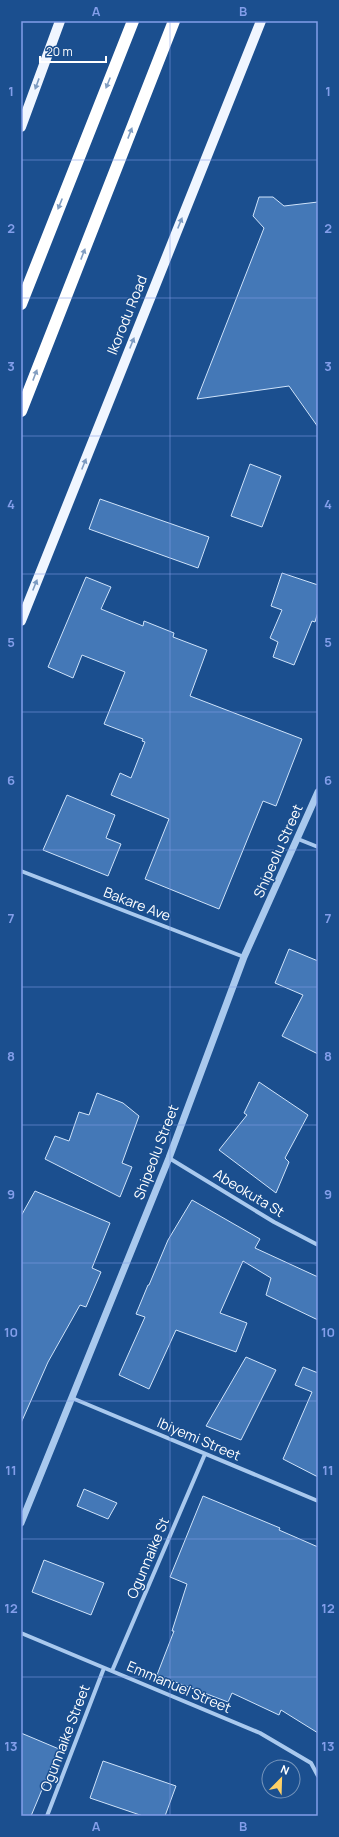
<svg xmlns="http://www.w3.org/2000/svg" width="339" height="1837" viewBox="0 0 339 1837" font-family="Manrope,sans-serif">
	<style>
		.building { fill: #4478b7; stroke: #cfe3fa }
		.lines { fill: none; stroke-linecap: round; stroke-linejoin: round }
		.minor { stroke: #a9c9ee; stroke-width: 4 }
		.tertiary { stroke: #a9c9ee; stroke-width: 7 }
		.primary { stroke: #f0f6ff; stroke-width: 10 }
		.motorway { stroke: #fff; stroke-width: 12 }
		.oneway { fill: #829ec1 }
		.oneway2 { fill: #7b9ac1 }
		.grid { fill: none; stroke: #839eea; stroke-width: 1; stroke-opacity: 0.55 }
		.labels { text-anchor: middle; stroke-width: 3; stroke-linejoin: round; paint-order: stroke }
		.street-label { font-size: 14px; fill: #fff; stroke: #1b4f8f }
		.neatline { fill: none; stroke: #839eea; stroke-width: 1.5 }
		.grid-label { font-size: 13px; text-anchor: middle; font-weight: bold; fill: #839eea }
	</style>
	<rect width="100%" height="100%" fill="#1b4f8f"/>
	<path class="building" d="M 259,197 L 273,197 L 284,206 L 318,202 L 318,427 L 289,386 L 197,399 L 264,228 L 253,216 Z
		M 250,464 L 281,476 L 262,527 L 231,516 Z
		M 100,499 L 209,537 L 198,568 L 89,529 Z
		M 282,573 L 318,585 L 318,612 L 315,622 L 312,621 L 294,665 L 273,657 L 278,642 L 270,638 L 282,610 L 271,606 Z
		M 86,577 L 111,587 L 101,609 L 143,626 L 144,621 L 174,633 L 173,637 L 207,650 L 190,696 L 302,739 L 276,806 L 263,801 L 219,909 L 145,879 L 169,819 L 111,795 L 120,773 L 131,778 L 145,742 L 142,741 L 143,739 L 104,724 L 125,672 L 82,655 L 73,678 L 48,667 Z
		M 67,795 L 115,815 L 106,838 L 121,844 L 108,876 L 43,850 Z
		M 289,949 L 318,961 L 318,1054 L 282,1036 L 303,995 L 275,983 Z
		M 259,1082 L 308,1115 L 285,1158 L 289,1162 L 276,1193 L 219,1150 L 247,1115 L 244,1113 Z
		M 97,1093 L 123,1103 L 139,1116 L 122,1163 L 132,1167 L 120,1197 L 45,1159 L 55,1136 L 69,1141 L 79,1112 L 89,1115 Z
		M 35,1191 L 110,1223 L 92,1268 L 101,1272 L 86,1307 L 80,1305 L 48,1362 L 21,1423 L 21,1216 Z
		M 192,1200 L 260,1239 L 255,1248 L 318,1277 L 318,1320 L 266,1295 L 271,1278 L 243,1261 L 220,1313 L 247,1323 L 236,1352 L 176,1330 L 149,1389 L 119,1375 L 145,1317 L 136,1314 L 148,1285 L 149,1285 L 168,1240 Z
		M 246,1357 L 276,1370 L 241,1440 L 206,1426 Z
		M 303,1367 L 318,1373 L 318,1477 L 283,1459 L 312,1392 L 295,1385 Z
		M 84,1489 L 117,1503 L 108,1519 L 77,1506 Z
		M 203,1496 L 280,1528 L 279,1530 L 318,1547 L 318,1733 L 281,1710 L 279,1715 L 232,1693 L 228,1702 L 157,1675 L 174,1631 L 172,1631 L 187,1584 L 170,1577 Z
		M 44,1560 L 104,1583 L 91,1615 L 32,1592 Z
		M 21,1733 L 59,1749 L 31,1816 L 21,1816 Z
		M 103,1761 L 176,1786 L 165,1816 L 143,1816 L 90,1798 Z"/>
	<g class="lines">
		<path class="minor" d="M 298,839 L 318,847
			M 21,871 L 244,957
			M 169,1158 L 274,1222 L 318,1245
			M 72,1398 L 318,1501
			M 21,1633 L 260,1733 L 311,1763 L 318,1776
			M 112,1671 L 205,1454
			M 47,1816 L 104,1668"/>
		<path class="tertiary" d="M 21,1523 L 169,1158 L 244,957 L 318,792"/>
		<path class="primary" d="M 21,127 L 60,21
			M 21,621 L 261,21"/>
		<path class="motorway" d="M 21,304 L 133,21
			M 21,411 L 174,21"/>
	</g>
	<defs><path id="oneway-solid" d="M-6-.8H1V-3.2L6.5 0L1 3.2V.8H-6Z"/></defs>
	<g class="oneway">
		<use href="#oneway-solid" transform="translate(108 83) rotate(112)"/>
		<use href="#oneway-solid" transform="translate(130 133) rotate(-69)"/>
		<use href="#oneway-solid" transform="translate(60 204) rotate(112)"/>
		<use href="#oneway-solid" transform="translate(83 254) rotate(-69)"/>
		<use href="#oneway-solid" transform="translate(35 375) rotate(-69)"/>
	</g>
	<g class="oneway2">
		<use href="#oneway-solid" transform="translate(37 84) rotate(110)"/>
		<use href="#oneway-solid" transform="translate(180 223) rotate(-68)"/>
		<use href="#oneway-solid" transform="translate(132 343) rotate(-68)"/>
		<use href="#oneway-solid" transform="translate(84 464) rotate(-68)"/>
		<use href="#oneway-solid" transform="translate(35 585) rotate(-68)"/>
	</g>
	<path class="grid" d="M 170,21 L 170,1816M 21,160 L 318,160M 21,298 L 318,298M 21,436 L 318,436M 21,574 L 318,574M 21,712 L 318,712M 21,850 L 318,850M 21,987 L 318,987M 21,1125 L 318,1125M 21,1263 L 318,1263M 21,1401 L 318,1401M 21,1539 L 318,1539M 21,1677 L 318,1677"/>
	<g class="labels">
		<g class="street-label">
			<text transform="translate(127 315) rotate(-68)" y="5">Ikorodu Road</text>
			<text transform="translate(278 851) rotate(-66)" y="5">Shipeolu Street</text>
			<text transform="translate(137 904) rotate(21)" y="5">Bakare Ave</text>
			<text transform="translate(156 1152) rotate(-69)" y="5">Shipeolu Street</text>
			<text transform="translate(249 1193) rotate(31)" y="5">Abeokuta St</text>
			<text transform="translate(199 1439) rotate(23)" y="5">Ibiyemi Street</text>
			<text transform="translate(148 1558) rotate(-67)" y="5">Ogunnaike St</text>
			<text transform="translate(179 1687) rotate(23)" y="5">Emmanuel Street</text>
			<text transform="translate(65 1738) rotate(-69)" y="5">Ogunnaike Street</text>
		</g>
	</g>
	<rect width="339" height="1837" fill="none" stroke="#1b4f8f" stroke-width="44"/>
	<g transform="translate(281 1779) rotate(23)"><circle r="19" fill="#1b4f8f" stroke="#7695bc"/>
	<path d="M0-3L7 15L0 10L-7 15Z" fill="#ffd166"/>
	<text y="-6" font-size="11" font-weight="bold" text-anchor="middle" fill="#ffffff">N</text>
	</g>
	<path d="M40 56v6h66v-6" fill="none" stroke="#ffffff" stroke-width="2"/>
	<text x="46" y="56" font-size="12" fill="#ffffff" stroke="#1b4f8f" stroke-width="3" paint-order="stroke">20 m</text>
	<rect x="22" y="22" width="295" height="1793" class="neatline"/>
	<g class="grid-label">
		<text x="96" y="16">A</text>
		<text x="243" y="16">B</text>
		<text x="11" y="96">1</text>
		<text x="328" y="96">1</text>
		<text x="11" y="233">2</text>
		<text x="328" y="233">2</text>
		<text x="11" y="371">3</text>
		<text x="328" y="371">3</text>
		<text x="11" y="509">4</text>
		<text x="328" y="509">4</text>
		<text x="11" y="647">5</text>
		<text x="328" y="647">5</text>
		<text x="11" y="785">6</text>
		<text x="328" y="785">6</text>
		<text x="11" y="923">7</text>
		<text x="328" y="923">7</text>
		<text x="11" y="1061">8</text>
		<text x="328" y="1061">8</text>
		<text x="11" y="1199">9</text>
		<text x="328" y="1199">9</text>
		<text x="11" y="1337">10</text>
		<text x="328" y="1337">10</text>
		<text x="11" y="1475">11</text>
		<text x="328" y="1475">11</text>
		<text x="11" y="1613">12</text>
		<text x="328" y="1613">12</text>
		<text x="11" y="1751">13</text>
		<text x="328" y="1751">13</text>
		<text x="96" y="1831">A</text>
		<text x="243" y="1831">B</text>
	</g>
</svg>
